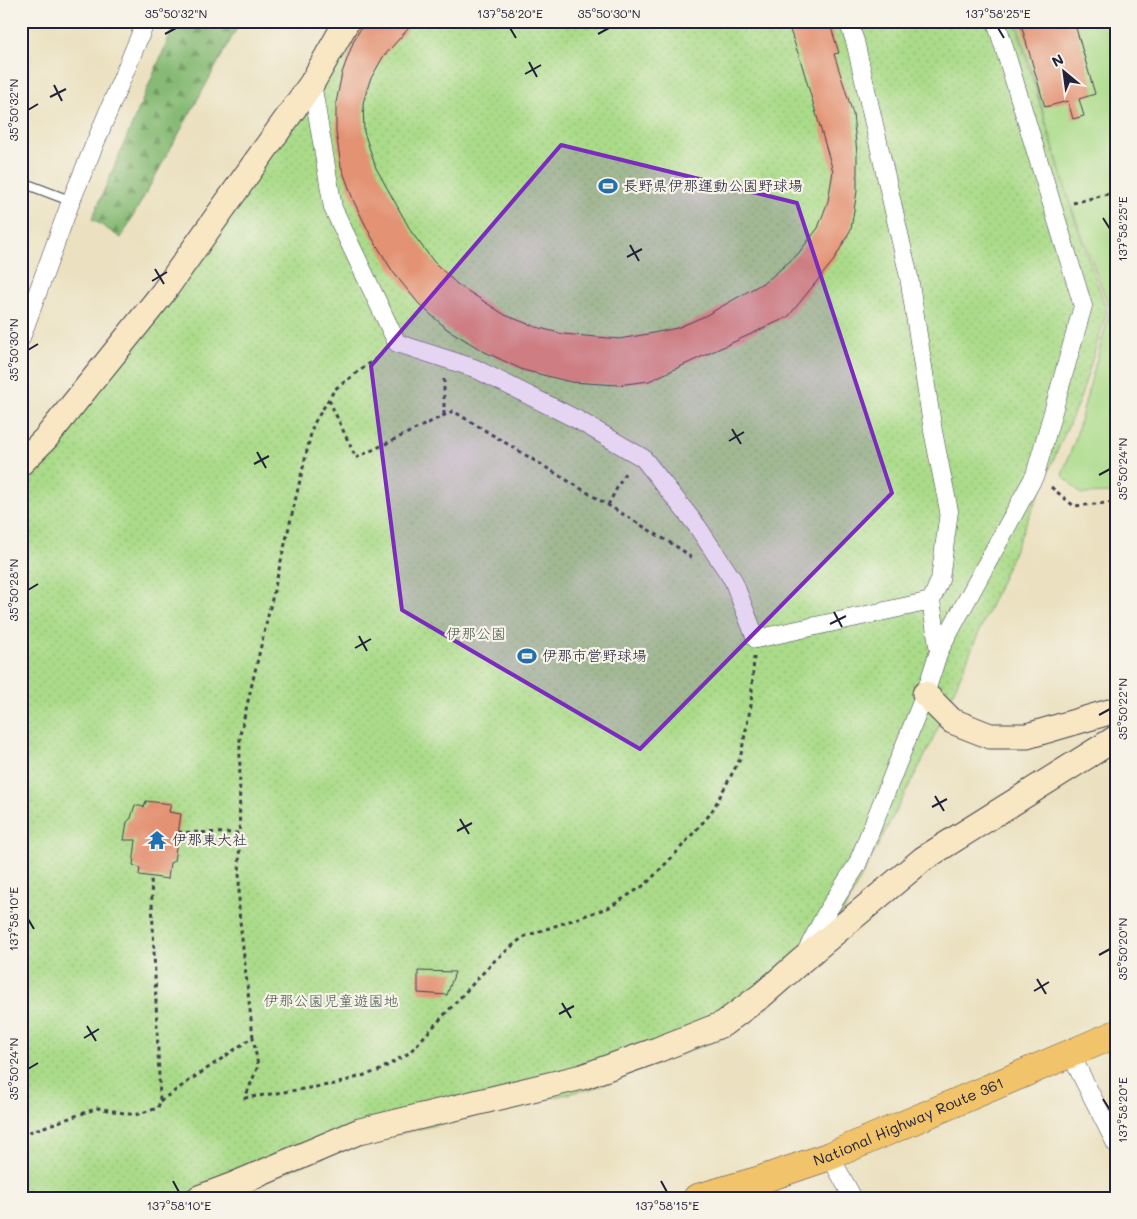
<svg xmlns="http://www.w3.org/2000/svg" width="1137" height="1219" viewBox="0 0 1137 1219" font-family="Mali,'Klee One',sans-serif">
	<style>
		.grass { fill: #aadb89; stroke: #667e62 }
		.forest { fill: url(#forest-firs); stroke: #546e58 }
		.park { fill: url(#park-dots); stroke: #667e62 }
		.building { fill: #e39373 }
		.lines { fill: none; stroke-linecap: round; stroke-linejoin: round }
		.lane-casing { stroke: #403f4f; stroke-width: 11 }
		.street-casing { stroke: #403f4f; stroke-width: 19 }
		.secondary-casing { stroke: #403f4f; stroke-width: 27 }
		.highway-casing { stroke: #403f4f; stroke-width: 29 }
		.path { stroke: #403f4f; stroke-width: 3; stroke-dasharray: 4 4; stroke-linecap: butt }
		.lane { stroke: #fff; stroke-width: 9 }
		.street { stroke: #fff; stroke-width: 18 }
		.secondary { stroke: #f9e7c3; stroke-width: 25 }
		.highway { stroke: #f1c36a; stroke-width: 28 }
		.marked { fill: #7b2cbf; fill-opacity: 0.2; stroke: #7b2cbf; stroke-width: 4; stroke-linejoin: round }
		.ticks { fill: none; stroke: #22223b; stroke-width: 2 }
		.labels { text-anchor: middle; stroke-width: 4.5; stroke-linejoin: round; paint-order: stroke }
		.poi-label { font-size: 15px; fill: #22223b; stroke: #f7f3e8; text-anchor: start }
		.park-label { font-size: 15px; fill: #4b5a52; stroke: #f7f3e8 }
		.street-label { font-size: 15px; fill: #22223b; stroke: #f7f3e8 }
		.neatline { fill: none; stroke: #22223b; stroke-width: 2 }
		.ticks-label { font-size: 12px; text-anchor: middle; fill: #22223b }
	</style>
	<defs>
		<pattern id="forest-firs" width="22" height="20" patternUnits="userSpaceOnUse" patternTransform="scale(1.25)"><rect width="22" height="20" fill="#87bb75"/><path d="M5 1l3.5 6h-7zM16 11l3.5 6h-7z" fill="#6e9861"/></pattern>
		<pattern id="park-dots" width="8" height="8" patternUnits="userSpaceOnUse" patternTransform="scale(1.25)"><rect width="8" height="8" fill="#aadb89"/><path d="M2 2h.1M6 6h.1" fill="none" stroke="#92bc77" stroke-width="1.8" stroke-linecap="round"/></pattern>
	</defs>
	<rect width="100%" height="100%" fill="#f7f3e8"/>
	<filter id="ink" filterUnits="userSpaceOnUse"><feTurbulence type="fractalNoise" baseFrequency=".02" numOctaves="2"/><feDisplacementMap in="SourceGraphic" scale="10" xChannelSelector="R" yChannelSelector="G"/><feConvolveMatrix kernelMatrix="1 2 1 2 8 2 1 2 1" color-interpolation-filters="sRGB"/></filter>
	<filter id="wash" filterUnits="userSpaceOnUse"><feTurbulence type="fractalNoise" baseFrequency=".0096" numOctaves="4" result="noise"/><feDisplacementMap in="SourceGraphic" scale="20" xChannelSelector="R" yChannelSelector="G"/><feGaussianBlur stdDeviation="1.12" result="paint"/><feColorMatrix in="noise" values="0 0 0 0 0 0 0 0 0 0 0 0 0 0 0 0 0 1.4 0 .05"/><feComposite in="paint" operator="in"/></filter>
	<g filter="url(#wash)">
		<rect width="100%" height="100%" fill="#ebe1c0"/>
		<path class="grass" d="M 1017,21 L 1116,21 L 1116,493 L 1081,494 L 1062,475 L 1075,440 L 1110,310 L 1069,201 Z"/>
		<path class="forest" d="M 176,21 L 241,21 L 121,238 L 92,219 Z"/>
		<path class="park" d="M 347,21 L 1015,21 L 1075,221 L 1107,311 L 1081,396 L 930,746 L 811,973 L 730,1035 L 593,1088 L 362,1142 L 218,1198 L 21,1198 L 21,473 Z"/>
		<g id="blocks">
			<path class="building" d="M 365,21 L 415,21 L 383,57 L 370,80 L 363,103 L 364,132 L 376,168 L 412,233 L 434,262 L 457,284 L 505,315 L 536,327 L 563,334 L 619,339 L 648,334 L 677,328 L 705,316 L 768,280 L 797,255 L 818,228 L 828,201 L 833,171 L 801,62 L 787,21 L 829,21 L 839,53 L 834,54 L 853,114 L 857,153 L 857,191 L 851,229 L 834,260 L 788,317 L 649,381 L 618,385 L 571,382 L 523,370 L 483,351 L 447,329 L 419,304 L 393,272 L 371,236 L 354,202 L 341,166 L 336,132 L 336,103 L 342,73 L 354,40 Z
				M 1020,21 L 1074,21 L 1095,94 L 1079,99 L 1084,116 L 1073,119 L 1068,101 L 1045,107 Z
				M 146,801 L 171,804 L 169,812 L 181,814 L 174,861 L 170,863 L 168,879 L 139,875 L 140,868 L 133,865 L 136,840 L 124,840 L 127,822 L 131,818 L 135,805 L 144,807 Z
				M 418,971 L 455,972 L 447,995 L 418,993 Z"/>
		</g>
	</g>
	<g filter="url(#ink)">
		<use href="#blocks" fill-opacity="0" stroke="#403f4f" stroke-width="1"/>
		<g class="lines">
			<g class="lane-casing">
				<path id="lane" d="M 21,182 L 71,201"/>
			</g>
			<g class="street-casing">
				<path id="street" d="M 848,21 L 855,41 L 909,277 L 933,431 L 949,511 L 940,580 L 931,601 L 939,651
					M 312,83 L 333,208 L 397,343 L 474,368 L 578,420 L 643,458 L 697,526 L 733,580 L 756,639 L 931,601
					M 21,338 L 71,201 L 146,21
					M 806,952 L 828,910 L 857,865 L 925,694 L 939,651 L 1035,475 L 1083,306 L 996,21
					M 1070,1053 L 1116,1144
					M 830,1156 L 853,1198"/>
			</g>
			<g class="secondary-casing">
				<path id="secondary" d="M 21,463 L 46,438 L 162,294 L 312,83 L 347,21
					M 925,694 L 952,721 L 990,736 L 1027,736 L 1116,710
					M 199,1198 L 231,1186 L 360,1131 L 582,1077 L 657,1050 L 723,1024 L 762,995 L 801,961 L 923,859 L 1116,738"/>
			</g>
			<g class="highway-casing">
				<g id="highway">
					<path id="s1" d="M 697,1198 L 760,1180 L 830,1156 L 1116,1034"/>
				</g>
			</g>
			<path class="path" d="M 1073,203 L 1116,192
				M 329,400 L 356,458 L 453,411 L 682,550 L 693,559
				M 444,415 L 444,378
				M 1051,487 L 1074,506 L 1116,502
				M 608,505 L 626,471
				M 178,832 L 240,833
				M 253,1037 L 239,912 L 240,735 L 313,425 L 335,389 L 381,355
				M 160,1101 L 253,1037 L 258,1066 L 245,1098 L 335,1084 L 378,1071 L 409,1053 L 493,962 L 523,937 L 610,907 L 646,884 L 676,853 L 711,813 L 740,759 L 751,705 L 754,657
				M 21,1135 L 98,1108 L 135,1115 L 158,1108 L 160,1101 L 151,877"/>
			<use href="#lane" class="lane"/>
			<use href="#street" class="street"/>
			<use href="#secondary" class="secondary"/>
			<use href="#highway" class="highway"/>
		</g>
	</g>
	<path class="marked" d="M 561,145 L 797,203 L 892,493 L 640,749 L 402,610 L 371,366 Z"/>
	<path class="ticks" d="M 510,28 L 516,38M 998,28 L 1004,38M 165,34 L 176,28M 598,34 L 609,28M 529,62 L 537,77M 525,74 L 541,65M 54,85 L 62,101M 50,97 L 66,89M 28,110 L 38,104M 1103,218 L 1110,229M 630,245 L 639,261M 627,257 L 642,249M 155,269 L 164,284M 152,281 L 167,272M 28,350 L 38,344M 732,429 L 741,444M 729,441 L 744,432M 257,452 L 266,468M 254,464 L 269,456M 1099,475 L 1110,469M 28,590 L 38,584M 834,612 L 842,627M 830,624 L 846,616M 359,636 L 367,651M 355,648 L 371,639M 1099,715 L 1110,709M 935,796 L 944,811M 932,807 L 947,799M 460,819 L 469,834M 457,831 L 472,823M 28,919 L 34,929M 1099,955 L 1110,949M 1037,979 L 1046,994M 1034,991 L 1049,982M 562,1003 L 571,1018M 559,1014 L 574,1006M 87,1026 L 96,1041M 84,1038 L 99,1029M 28,1069 L 38,1063M 1103,1099 L 1110,1110M 173,1181 L 179,1192M 661,1181 L 667,1192"/>
	<defs>
		<g id="stadium-bare" transform="scale(1.5)"><path d="M0-5a6.5 5 0 1 0 0 10a6.5 5 0 1 0 0-10ZM-3.5-1.8h7v3.6h-7Z" fill="#1f6fb2" stroke="#f7f3e8" stroke-width="2.5" paint-order="stroke"/></g>
		<g id="temple-bare" transform="scale(1.5)"><path d="M0-6L5-2H3V0L6.5 2.5H4V6H1.5V3h-3V6H-4V2.5H-6.5L-3 0V-2H-5Z" fill="#1f6fb2" stroke="#f7f3e8" stroke-width="2.5" paint-order="stroke"/></g>
	</defs>
	<g fill-rule="evenodd">
		<use href="#stadium-bare" x="608" y="186"/>
		<use href="#stadium-bare" x="527" y="656"/>
		<use href="#temple-bare" x="157" y="840"/>
	</g>
	<g class="labels">
		<g class="poi-label">
			<text x="623" y="191">長野県伊那運動公園野球場</text>
			<text x="542" y="661">伊那市営野球場</text>
			<text x="172" y="845">伊那東大社</text>
		</g>
		<g class="park-label">
			<text x="476" y="639">伊那公園</text>
			<text x="331" y="1006">伊那公園児童遊園地</text>
		</g>
		<g class="street-label">
			<text dy="5" stroke="none"><textPath href="#s1" startOffset="225">National Highway Route 361</textPath></text>
		</g>
	</g>
	<rect width="1137" height="1219" fill="none" stroke="#f7f3e8" stroke-width="55"/>
	<g transform="translate(1064 72) rotate(331)" stroke="#f7f3e8" stroke-width="4" paint-order="stroke">
	<path d="M0-4L9 19L0 12L-9 19Z" fill="#22223b"/>
	<text y="-8" font-size="14" font-weight="bold" text-anchor="middle" fill="#22223b">N</text>
	</g>
	<rect x="28" y="28" width="1082" height="1164" class="neatline"/>
	<g class="ticks-label">
		<text x="176" y="18">35°50'32"N</text>
		<text x="510" y="18">137°58'20"E</text>
		<text x="609" y="18">35°50'30"N</text>
		<text x="998" y="18">137°58'25"E</text>
		<text transform="translate(14 110) rotate(-90)" y="4">35°50'32"N</text>
		<text transform="translate(1123 229) rotate(-90)" y="4">137°58'25"E</text>
		<text transform="translate(14 350) rotate(-90)" y="4">35°50'30"N</text>
		<text transform="translate(1123 469) rotate(-90)" y="4">35°50'24"N</text>
		<text transform="translate(14 590) rotate(-90)" y="4">35°50'28"N</text>
		<text transform="translate(1123 709) rotate(-90)" y="4">35°50'22"N</text>
		<text transform="translate(14 919) rotate(-90)" y="4">137°58'10"E</text>
		<text transform="translate(1123 949) rotate(-90)" y="4">35°50'20"N</text>
		<text transform="translate(14 1069) rotate(-90)" y="4">35°50'24"N</text>
		<text transform="translate(1123 1110) rotate(-90)" y="4">137°58'20"E</text>
		<text x="179" y="1210">137°58'10"E</text>
		<text x="667" y="1210">137°58'15"E</text>
	</g>
</svg>
